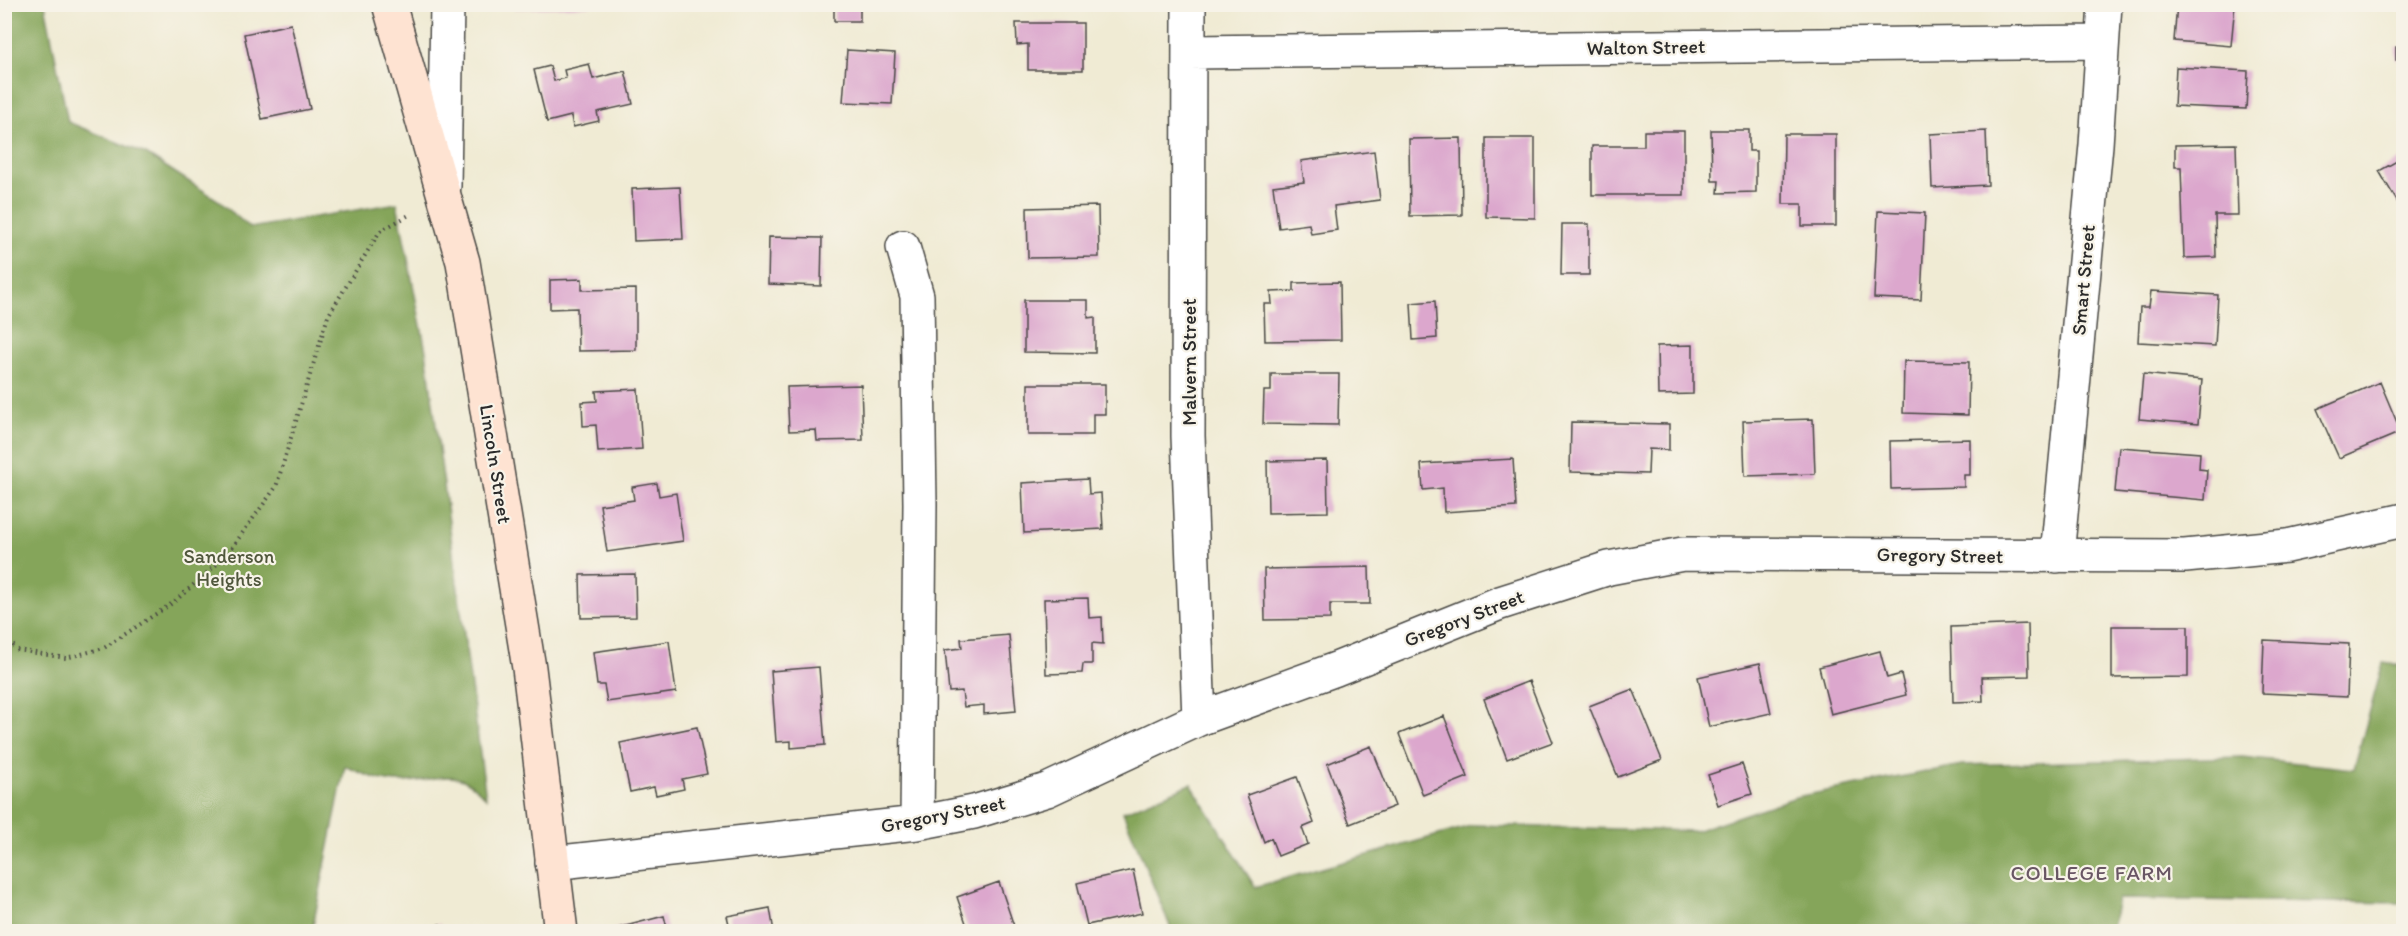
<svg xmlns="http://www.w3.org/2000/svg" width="2408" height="936" viewBox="0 0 2408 936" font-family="Itim,sans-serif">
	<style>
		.forest { fill: #85a55a; stroke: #586842; stroke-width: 1.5 }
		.building { fill: #dca7cd }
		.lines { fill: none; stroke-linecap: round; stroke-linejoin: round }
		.street-casing { stroke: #494844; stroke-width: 36 }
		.secondary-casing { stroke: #494844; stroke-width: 36 }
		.path { stroke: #494844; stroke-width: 4; stroke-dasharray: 1.5 4.5; stroke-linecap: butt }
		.street { stroke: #fff; stroke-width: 33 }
		.secondary { stroke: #fee3d2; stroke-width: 33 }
		.labels { text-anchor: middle; stroke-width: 4.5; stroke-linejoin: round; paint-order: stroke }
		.street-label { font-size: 20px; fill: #2b2b2b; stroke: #f7f3e8 }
		.park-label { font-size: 20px; fill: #50573c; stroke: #f7f3e8 }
		.neighbourhood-label { font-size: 21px; letter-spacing: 1.5px; fill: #695664; stroke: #f7f3e8 }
	</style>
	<rect width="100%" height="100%" fill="#f7f3e8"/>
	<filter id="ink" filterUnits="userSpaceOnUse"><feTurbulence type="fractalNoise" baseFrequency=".0167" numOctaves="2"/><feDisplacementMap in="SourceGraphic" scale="12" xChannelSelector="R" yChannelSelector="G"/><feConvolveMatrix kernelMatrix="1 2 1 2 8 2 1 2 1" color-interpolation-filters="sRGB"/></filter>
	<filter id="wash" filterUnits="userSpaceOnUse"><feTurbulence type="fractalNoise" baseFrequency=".008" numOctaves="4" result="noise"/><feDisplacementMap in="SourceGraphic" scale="24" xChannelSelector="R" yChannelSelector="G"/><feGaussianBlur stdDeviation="1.35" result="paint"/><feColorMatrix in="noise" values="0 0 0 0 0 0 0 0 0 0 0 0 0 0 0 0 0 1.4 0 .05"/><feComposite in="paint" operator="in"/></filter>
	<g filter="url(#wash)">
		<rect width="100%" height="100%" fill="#f0ebd4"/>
		<path class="forest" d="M 45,4 L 68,122 L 146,154 L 218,200 L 250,228 L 397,203 L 426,351 L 486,798 C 453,762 439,783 399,782 C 380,782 361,773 345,766 L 312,931 L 5,931 L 4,5 Z
			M 2383,663 L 2403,666 L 2403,903 L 2118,899 L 2111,932 L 1172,931 L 1123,812 L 1191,784 L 1255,887 L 1474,825 L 1695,831 L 1796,797 L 1962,765 L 2242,757 L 2354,769 Z"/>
		<g id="blocks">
			<path class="building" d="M 515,4 L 590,4 L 590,6 L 515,9 Z
				M 834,4 L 860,4 L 860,21 L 834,21 Z
				M 2177,4 L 2235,4 L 2231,46 L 2174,41 Z
				M 1016,23 L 1083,23 L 1083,70 L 1028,70 L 1028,44 L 1017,45 Z
				M 291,24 L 310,109 L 262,119 L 244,34 Z
				M 2396,47 L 2404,47 L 2404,60 L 2396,60 Z
				M 847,50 L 895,53 L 892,104 L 843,102 Z
				M 589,64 L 593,79 L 625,71 L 633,104 L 597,112 L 599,121 L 573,127 L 571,116 L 547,122 L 534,70 L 550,66 L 554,81 L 566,78 L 564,70 Z
				M 2176,67 L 2248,71 L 2246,109 L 2174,106 Z
				M 1711,130 L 1749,130 L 1749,151 L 1756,151 L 1756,192 L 1718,193 L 1719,181 L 1712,181 Z
				M 1644,131 L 1684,131 L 1684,195 L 1592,195 L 1592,146 L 1644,146 Z
				M 1986,131 L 1988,185 L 1932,188 L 1930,134 Z
				M 1784,134 L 1836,134 L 1836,226 L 1802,226 L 1802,204 L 1783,204 Z
				M 1461,138 L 1462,215 L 1410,216 L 1409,139 Z
				M 1486,138 L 1535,138 L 1535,218 L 1486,217 Z
				M 2236,144 L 2238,215 L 2215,215 L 2216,257 L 2184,258 L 2181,167 L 2175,167 L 2175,145 Z
				M 1374,151 L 1380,200 L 1334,206 L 1337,230 L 1311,234 L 1309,224 L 1279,228 L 1273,186 L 1304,182 L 1301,161 Z
				M 2404,157 L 2404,213 L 2379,171 Z
				M 680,187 L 683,239 L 634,241 L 632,189 Z
				M 1098,206 L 1099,257 L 1028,258 L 1027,208 Z
				M 1878,211 L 1925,213 L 1921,300 L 1874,298 Z
				M 1562,224 L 1589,224 L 1589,275 L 1561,275 Z
				M 769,237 L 822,238 L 821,286 L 768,284 Z
				M 582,279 L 582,290 L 636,289 L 636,350 L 578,351 L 577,308 L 550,309 L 550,280 Z
				M 1340,282 L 1341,340 L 1265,341 L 1264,304 L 1272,304 L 1271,292 L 1294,291 L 1294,283 Z
				M 2151,291 L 2218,295 L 2215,346 L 2138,342 L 2140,307 L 2149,307 Z
				M 1024,300 L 1088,300 L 1088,318 L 1095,317 L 1095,353 L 1024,352 Z
				M 1435,301 L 1437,338 L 1413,340 L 1411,303 Z
				M 1693,345 L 1693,394 L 1658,395 L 1657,346 Z
				M 1904,361 L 1969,362 L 1968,415 L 1903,413 Z
				M 1271,374 L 1339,374 L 1338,425 L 1263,424 L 1264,391 L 1271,391 Z
				M 2143,374 L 2202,380 L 2198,424 L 2139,419 Z
				M 2380,382 L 2401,432 L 2339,458 L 2317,409 Z
				M 1028,384 L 1105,384 L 1105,414 L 1093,414 L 1093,435 L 1028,435 Z
				M 861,385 L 863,440 L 817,441 L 816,430 L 789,431 L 787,387 Z
				M 638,389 L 642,449 L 598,452 L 596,425 L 583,426 L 582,402 L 597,401 L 596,391 Z
				M 1813,419 L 1815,474 L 1745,476 L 1743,421 Z
				M 1571,422 L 1669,424 L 1669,450 L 1649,449 L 1648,474 L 1570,472 Z
				M 1970,439 L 1970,475 L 1964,475 L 1964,487 L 1891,489 L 1890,441 Z
				M 2119,447 L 2200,453 L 2199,469 L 2207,470 L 2205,500 L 2115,492 Z
				M 1513,459 L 1516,507 L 1444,512 L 1443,488 L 1423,490 L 1421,464 Z
				M 1327,460 L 1328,512 L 1268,513 L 1267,461 Z
				M 1088,479 L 1089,494 L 1101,493 L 1103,529 L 1024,533 L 1022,483 Z
				M 657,483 L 659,496 L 676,493 L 683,541 L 607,552 L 600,505 L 634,500 L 632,487 Z
				M 1369,567 L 1370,604 L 1330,604 L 1330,619 L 1265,620 L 1264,569 Z
				M 635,574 L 636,617 L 581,618 L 580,575 Z
				M 1088,598 L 1089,618 L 1102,617 L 1103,644 L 1092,643 L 1092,664 L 1083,664 L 1082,673 L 1046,674 L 1044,599 Z
				M 2028,624 L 2029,676 L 1982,677 L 1983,701 L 1953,702 L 1951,627 Z
				M 2112,626 L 2188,626 L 2188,677 L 2112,678 Z
				M 1009,635 L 1016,711 L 984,714 L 984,705 L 964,707 L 962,691 L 949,692 L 945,650 L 962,648 L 961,639 Z
				M 2264,640 L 2349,644 L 2347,697 L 2262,693 Z
				M 669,641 L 676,692 L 607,702 L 604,685 L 597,685 L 593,652 Z
				M 1880,651 L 1887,678 L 1901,674 L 1906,695 L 1831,714 L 1819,667 Z
				M 1760,663 L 1771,713 L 1709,727 L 1698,677 Z
				M 819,667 L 825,745 L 791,748 L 791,741 L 776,742 L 771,671 Z
				M 1529,681 L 1553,742 L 1507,759 L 1484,699 Z
				M 1633,689 L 1662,760 L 1618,777 L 1589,706 Z
				M 1444,716 L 1468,777 L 1423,795 L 1399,734 Z
				M 697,727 L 707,774 L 682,779 L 684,789 L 656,795 L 654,787 L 630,792 L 620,743 Z
				M 1371,746 L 1395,806 L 1350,824 L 1327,764 Z
				M 1742,764 L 1752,794 L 1718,805 L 1708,775 Z
				M 1297,777 L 1314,823 L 1302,828 L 1308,844 L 1278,856 L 1271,838 L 1264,842 L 1247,795 Z
				M 1133,870 L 1142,913 L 1087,925 L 1077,883 Z
				M 999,882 L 1016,932 L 969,932 L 957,897 Z
				M 770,908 L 774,932 L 720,932 L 730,928 L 727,916 Z
				M 664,916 L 668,932 L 614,932 L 614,929 Z
				M 440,924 L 442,932 L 409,932 L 409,930 Z"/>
		</g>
	</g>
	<g filter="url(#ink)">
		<use href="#blocks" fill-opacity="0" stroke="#494844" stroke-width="1.5"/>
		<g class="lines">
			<g class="street-casing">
				<path id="street" d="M 1189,4 L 1188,436 L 1199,719
					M 1190,52 L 2101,42
					M 444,186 L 447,4
					M 903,247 L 917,296 L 920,504 L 917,823
					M 2057,556 L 2096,145 L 2105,4
					M 552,863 L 917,823 L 974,812 L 1047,790 L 1199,719 L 1336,669 L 1500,603 L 1609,568 L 1683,554 L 2185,556 L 2287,546 L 2404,520"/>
			</g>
			<g class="secondary-casing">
				<path id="secondary" d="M 389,4 L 463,262 L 529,668 L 561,932"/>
			</g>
			<path class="path" d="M 4,637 L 18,650 L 66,658 L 104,648 L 174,602 L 225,557 L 276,487 L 328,316 L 380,231 L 411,214"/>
			<use href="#street" class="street"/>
			<use href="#secondary" class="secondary"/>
		</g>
	</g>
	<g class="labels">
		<g class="street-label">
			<text transform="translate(1646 47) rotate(-1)" y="7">Walton Street</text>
			<text transform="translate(2083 280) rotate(-85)" y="7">Smart Street</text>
			<text transform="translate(1189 362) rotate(-90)" y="7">Malvern Street</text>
			<text transform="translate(496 464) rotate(81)" y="7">Lincoln Street</text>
			<text transform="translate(1940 555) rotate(1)" y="7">Gregory Street</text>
			<text transform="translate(1464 618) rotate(-21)" y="7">Gregory Street</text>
			<text transform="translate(943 814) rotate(-11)" y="7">Gregory Street</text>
		</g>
		<g class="park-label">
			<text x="229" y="563">Sanderson<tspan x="229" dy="23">Heights</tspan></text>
		</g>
		<g class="neighbourhood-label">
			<text x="2092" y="880">COLLEGE FARM</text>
		</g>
	</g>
	<rect width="2408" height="936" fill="none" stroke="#f7f3e8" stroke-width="24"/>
</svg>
